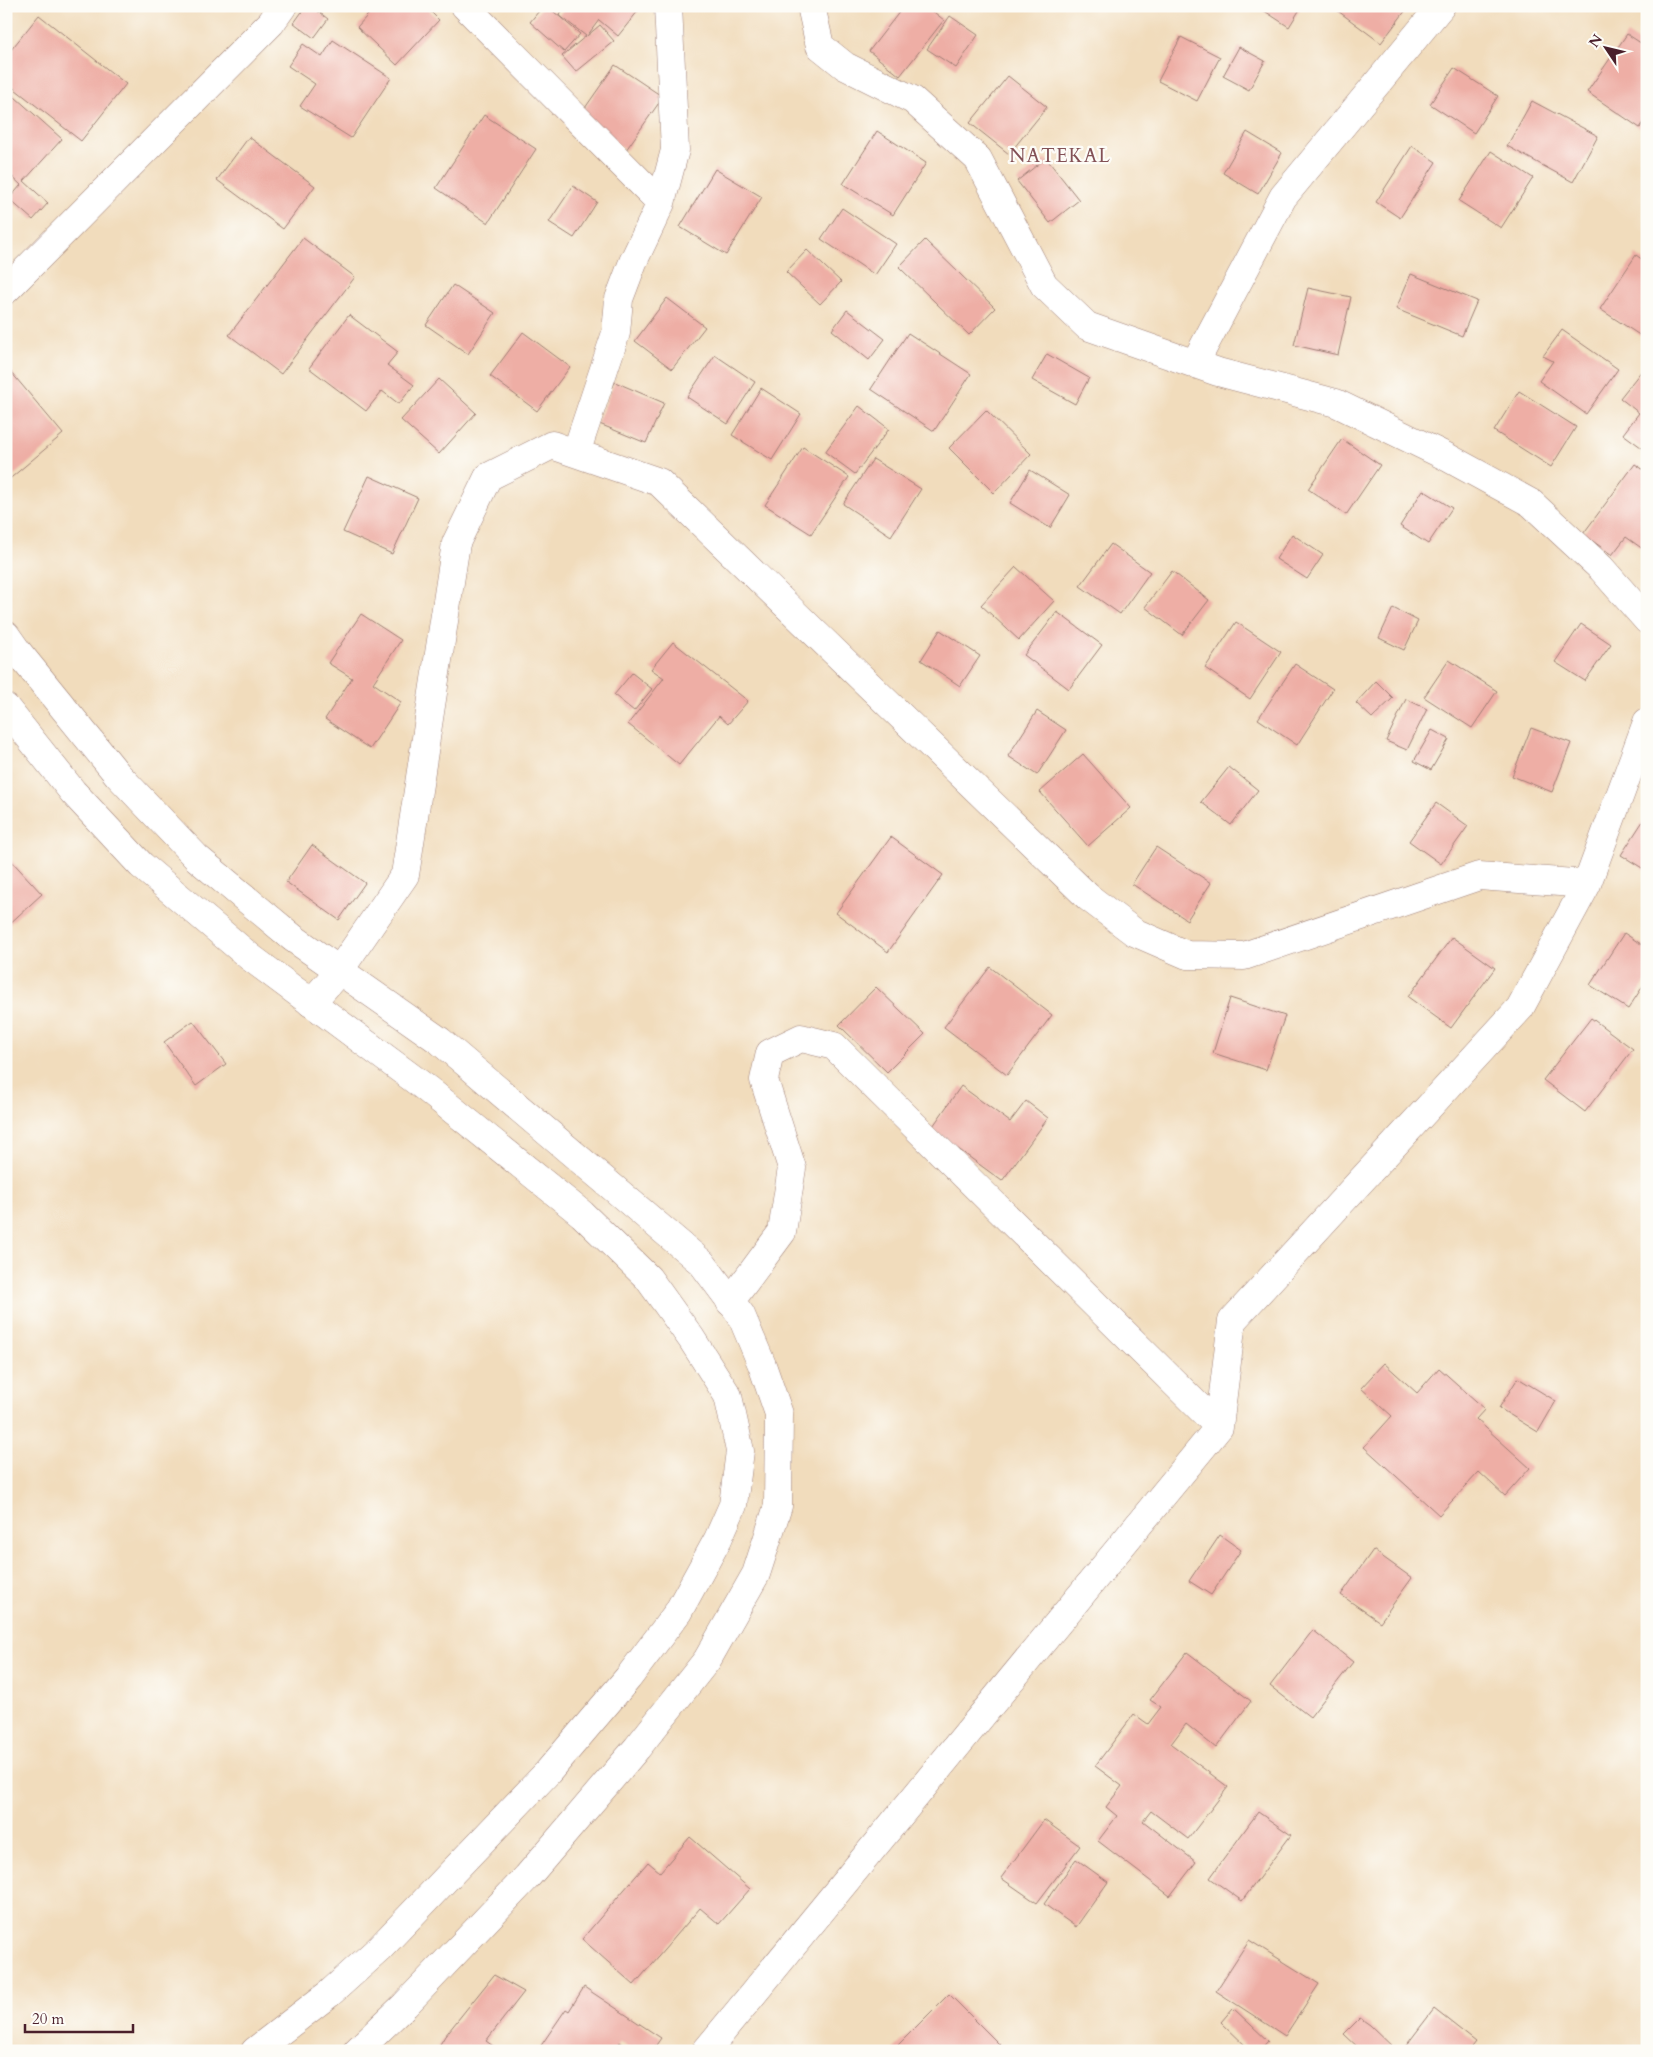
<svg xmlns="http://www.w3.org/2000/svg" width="1653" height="2057" viewBox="0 0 1653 2057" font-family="Cardo,serif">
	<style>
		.building { fill: #eeaea5 }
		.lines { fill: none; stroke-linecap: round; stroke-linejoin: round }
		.street-casing { stroke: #9e7e74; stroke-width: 29 }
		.secondary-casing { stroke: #9e7e74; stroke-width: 29 }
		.street { stroke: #fff; stroke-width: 28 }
		.secondary { stroke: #fff; stroke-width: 28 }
		.labels { text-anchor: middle; stroke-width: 4.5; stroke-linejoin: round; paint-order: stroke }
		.quarter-label { font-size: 19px; letter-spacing: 1px; fill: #835156; stroke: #fdfcf7 }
	</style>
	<rect width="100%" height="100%" fill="#fdfcf7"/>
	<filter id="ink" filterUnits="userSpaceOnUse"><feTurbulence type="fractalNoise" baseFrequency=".02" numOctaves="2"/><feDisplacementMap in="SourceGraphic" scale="10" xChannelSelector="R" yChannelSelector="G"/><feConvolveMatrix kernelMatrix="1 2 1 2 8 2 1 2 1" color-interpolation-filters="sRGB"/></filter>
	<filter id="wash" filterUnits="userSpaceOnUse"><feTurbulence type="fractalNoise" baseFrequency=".0096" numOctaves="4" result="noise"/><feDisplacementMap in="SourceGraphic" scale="20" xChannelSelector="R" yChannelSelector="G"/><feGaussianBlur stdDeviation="1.12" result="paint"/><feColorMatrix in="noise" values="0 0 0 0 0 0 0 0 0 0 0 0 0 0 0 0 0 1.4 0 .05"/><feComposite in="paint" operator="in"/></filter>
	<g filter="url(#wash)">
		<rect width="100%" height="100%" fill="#f1dcbc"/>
		<g id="blocks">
			<path class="building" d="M 306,6 L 311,6 L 328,19 L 314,38 L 294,23 Z
				M 376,6 L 425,6 L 439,20 L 397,65 L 357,27 Z
				M 543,6 L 547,6 L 580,34 L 564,52 L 530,22 Z
				M 566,6 L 642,6 L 618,36 L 599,20 L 587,36 L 600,25 L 614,41 L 576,72 L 562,56 L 586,36 L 559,15 Z
				M 904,6 L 926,6 L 944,20 L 900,76 L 869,51 Z
				M 1257,6 L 1302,6 L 1289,27 Z
				M 1342,6 L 1409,6 L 1381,43 L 1338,11 Z
				M 39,15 L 126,84 L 81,141 L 6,82 L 6,56 Z
				M 950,16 L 978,35 L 956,68 L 927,49 Z
				M 1627,34 L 1647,47 L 1647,118 L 1640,128 L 1587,92 Z
				M 1181,37 L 1220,57 L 1197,101 L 1158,81 Z
				M 333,40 L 391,78 L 351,138 L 300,106 L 315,84 L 288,66 L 303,44 L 322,57 Z
				M 1239,47 L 1265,61 L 1249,90 L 1223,76 Z
				M 615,65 L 663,97 L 626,150 L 578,118 Z
				M 1454,68 L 1498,96 L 1474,133 L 1430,104 Z
				M 1008,76 L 1047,107 L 1009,154 L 970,123 Z
				M 6,89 L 62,139 L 24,181 L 48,203 L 33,220 L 9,199 L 21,185 L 6,171 Z
				M 1532,101 L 1598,136 L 1573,182 L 1507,146 Z
				M 484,115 L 536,149 L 488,223 L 436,188 Z
				M 877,131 L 926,163 L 893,215 L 843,184 Z
				M 1247,132 L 1282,153 L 1258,194 L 1223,173 Z
				M 249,137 L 315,186 L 283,229 L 217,180 Z
				M 1412,146 L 1436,162 L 1400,218 L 1376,202 Z
				M 1491,151 L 1533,178 L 1501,228 L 1459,201 Z
				M 1046,158 L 1079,200 L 1050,223 L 1017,181 Z
				M 715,169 L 762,197 L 726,255 L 680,227 Z
				M 573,186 L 597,202 L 574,238 L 549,222 Z
				M 842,208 L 896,244 L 875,275 L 821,239 Z
				M 303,238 L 355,277 L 281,374 L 229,335 Z
				M 925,240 L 995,308 L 969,335 L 899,267 Z
				M 807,250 L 841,282 L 820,304 L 786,272 Z
				M 1636,255 L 1647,263 L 1647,328 L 1641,336 L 1600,309 Z
				M 1411,274 L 1477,301 L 1462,336 L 1396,309 Z
				M 453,285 L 495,313 L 468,354 L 426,325 Z
				M 1308,288 L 1351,297 L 1338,355 L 1294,345 Z
				M 667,298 L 705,327 L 672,369 L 635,341 Z
				M 847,310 L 885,339 L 869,360 L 832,330 Z
				M 349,315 L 398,352 L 387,365 L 414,385 L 399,404 L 382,391 L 366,411 L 309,368 Z
				M 1562,330 L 1618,369 L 1586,414 L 1539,381 L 1553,361 L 1543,356 Z
				M 523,332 L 570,367 L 537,411 L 490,376 Z
				M 908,333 L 971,374 L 934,431 L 871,389 Z
				M 1047,354 L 1089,378 L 1075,404 L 1032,380 Z
				M 715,355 L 755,382 L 728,424 L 687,397 Z
				M 1647,364 L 1647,447 L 1645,450 L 1623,434 L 1639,413 L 1620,398 Z
				M 11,372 L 63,434 L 6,482 L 6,376 Z
				M 439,379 L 476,413 L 439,454 L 401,420 Z
				M 615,382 L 664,403 L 646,443 L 597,423 Z
				M 761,388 L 801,414 L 772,460 L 732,435 Z
				M 1519,391 L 1576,427 L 1551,467 L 1494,431 Z
				M 859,406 L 889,429 L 855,474 L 825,452 Z
				M 986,410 L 1031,454 L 994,493 L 949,448 Z
				M 1342,439 L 1380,465 L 1346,515 L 1308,489 Z
				M 803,447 L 849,477 L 811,534 L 765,505 Z
				M 873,459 L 921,489 L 891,536 L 843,504 Z
				M 1635,464 L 1647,472 L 1647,552 L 1626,537 L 1612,555 L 1583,534 Z
				M 1030,470 L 1070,495 L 1050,528 L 1010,503 Z
				M 369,476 L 418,498 L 392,554 L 343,532 Z
				M 1423,490 L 1452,508 L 1428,544 L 1400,526 Z
				M 1292,534 L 1323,555 L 1307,579 L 1276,559 Z
				M 1111,544 L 1150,572 L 1120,614 L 1080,586 Z
				M 1016,567 L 1054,601 L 1019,640 L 981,605 Z
				M 1172,571 L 1209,600 L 1182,635 L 1145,607 Z
				M 1393,608 L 1418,621 L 1404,650 L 1379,638 Z
				M 1057,612 L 1102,645 L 1069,689 L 1024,655 Z
				M 361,614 L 401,640 L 373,683 L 401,702 L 370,749 L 325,719 L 352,678 L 328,663 Z
				M 1236,622 L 1281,652 L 1250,699 L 1205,668 Z
				M 1581,624 L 1611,644 L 1585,681 L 1555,662 Z
				M 940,630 L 980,656 L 960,686 L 921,660 Z
				M 673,642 L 748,701 L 728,724 L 719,716 L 679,765 L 628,724 L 664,678 L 651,669 Z
				M 1449,660 L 1497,691 L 1472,728 L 1424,697 Z
				M 1295,664 L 1333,689 L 1297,745 L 1258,719 Z
				M 632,673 L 652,689 L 634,711 L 614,695 Z
				M 1376,681 L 1393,698 L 1372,718 L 1356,703 Z
				M 1406,699 L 1427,709 L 1407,750 L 1386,741 Z
				M 1037,711 L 1066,730 L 1037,775 L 1008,756 Z
				M 1531,728 L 1571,743 L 1552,792 L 1512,776 Z
				M 1432,730 L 1449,739 L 1431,770 L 1414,761 Z
				M 1083,754 L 1131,808 L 1088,846 L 1040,792 Z
				M 1229,767 L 1258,790 L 1231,825 L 1201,802 Z
				M 1436,803 L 1468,826 L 1441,864 L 1409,841 Z
				M 1647,815 L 1647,871 L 1621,855 Z
				M 891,837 L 943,875 L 888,952 L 836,913 Z
				M 312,845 L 365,883 L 339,920 L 286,882 Z
				M 1156,847 L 1211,883 L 1187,920 L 1132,884 Z
				M 8,857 L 42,894 L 6,927 L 6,858 Z
				M 1624,933 L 1647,948 L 1647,980 L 1628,1009 L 1590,985 Z
				M 1452,937 L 1495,968 L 1451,1028 L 1408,997 Z
				M 990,967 L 1052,1015 L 1007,1075 L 944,1027 Z
				M 876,987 L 925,1034 L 887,1072 L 839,1025 Z
				M 1230,998 L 1285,1016 L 1266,1070 L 1213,1053 Z
				M 1591,1018 L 1633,1049 L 1585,1112 L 1543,1080 Z
				M 193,1021 L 226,1064 L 196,1086 L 164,1042 Z
				M 961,1086 L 1010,1122 L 1026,1101 L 1048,1118 L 1002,1181 L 931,1129 Z
				M 1384,1363 L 1417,1393 L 1439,1368 L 1485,1409 L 1476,1419 L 1530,1468 L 1505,1496 L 1479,1472 L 1439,1515 L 1364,1447 L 1392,1416 L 1361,1388 Z
				M 1518,1378 L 1556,1401 L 1538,1432 L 1499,1408 Z
				M 1220,1535 L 1241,1550 L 1211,1595 L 1189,1581 Z
				M 1373,1550 L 1412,1578 L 1380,1622 L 1341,1595 Z
				M 1313,1630 L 1353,1662 L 1310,1717 L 1270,1686 Z
				M 1187,1652 L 1251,1701 L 1216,1748 L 1186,1724 L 1171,1744 L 1228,1787 L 1188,1839 L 1151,1811 L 1143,1821 L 1196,1862 L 1170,1896 L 1098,1841 L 1117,1816 L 1106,1807 L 1122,1786 L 1095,1766 L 1134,1714 L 1148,1724 L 1161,1707 L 1150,1700 Z
				M 1258,1812 L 1291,1835 L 1242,1901 L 1210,1878 Z
				M 1044,1820 L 1080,1846 L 1037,1903 L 1001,1878 Z
				M 690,1837 L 750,1889 L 719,1924 L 700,1908 L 634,1985 L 582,1939 L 648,1862 L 660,1872 Z
				M 1076,1859 L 1108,1882 L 1076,1927 L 1044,1904 Z
				M 1249,1940 L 1319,1984 L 1285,2036 L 1216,1991 Z
				M 494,1975 L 524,1992 L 486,2041 L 500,2051 L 436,2051 L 445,2036 Z
				M 584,1987 L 661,2038 L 652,2051 L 632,2051 L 620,2042 L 614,2051 L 547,2051 L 540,2047 L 566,2009 L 569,2011 Z
				M 949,1994 L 1006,2051 L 892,2051 Z
				M 1233,2008 L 1268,2041 L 1259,2051 L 1251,2051 L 1221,2022 Z
				M 1434,2009 L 1476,2042 L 1469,2051 L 1402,2051 Z
				M 1360,2018 L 1370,2025 L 1397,2051 L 1362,2051 L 1344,2034 Z"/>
		</g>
	</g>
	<g filter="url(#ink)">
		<use href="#blocks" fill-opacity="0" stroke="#9e7e74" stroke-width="1"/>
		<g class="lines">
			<g class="street-casing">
				<path id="street" d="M 465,6 L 661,203
					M 811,6 L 820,46 L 845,66 L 913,100 L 978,159 L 1044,285 L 1087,326 L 1218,372 L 1336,403 L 1445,456 L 1531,503 L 1601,568 L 1647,620
					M 6,290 L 271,23 L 283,6
					M 1195,363 L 1283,197 L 1441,6
					M 576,453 L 616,333 L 619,299 L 633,262 L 661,203 L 675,150 L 668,6
					M 311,1003 L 339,971 L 405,875 L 456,543 L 488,477 L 552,445 L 659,482 L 1088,897 L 1134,932 L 1187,955 L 1244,956 L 1479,876 L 1587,884
					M 730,1302 L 782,1232 L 792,1168 L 764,1080 L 770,1053 L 801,1038 L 834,1046 L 1219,1427
					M 706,2051 L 1219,1427 L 1232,1321 L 1520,1008 L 1587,884 L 1647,722"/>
			</g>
			<g class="secondary-casing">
				<path id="secondary" d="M 6,635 L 18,652 L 118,775 L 197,858 L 293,938 L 440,1041 L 702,1263 L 741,1315 L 762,1365 L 779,1414 L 778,1506 L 756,1574 L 707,1660 L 637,1748 L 527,1877 L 405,2005 L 357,2051
					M 6,708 L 73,792 L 141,865 L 250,957 L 427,1089 L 582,1214 L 648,1278 L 691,1338 L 728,1396 L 740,1451 L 733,1505 L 718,1539 L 678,1612 L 628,1678 L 548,1772 L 379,1949 L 330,1993 L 255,2051"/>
			</g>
			<use href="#street" class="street"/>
			<use href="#secondary" class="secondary"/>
		</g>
	</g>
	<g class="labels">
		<g class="quarter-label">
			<text x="1060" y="162">NATEKAL</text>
		</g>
	</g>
	<rect width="1653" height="2057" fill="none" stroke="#fdfcf7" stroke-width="25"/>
	<g transform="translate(1606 48) rotate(305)" stroke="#fdfcf7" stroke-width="4" paint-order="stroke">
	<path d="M0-4L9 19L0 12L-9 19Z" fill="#4a1f2b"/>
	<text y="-8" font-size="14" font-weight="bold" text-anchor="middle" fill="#4a1f2b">N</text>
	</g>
	<path d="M25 2024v8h108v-8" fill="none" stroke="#4a1f2b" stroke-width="2.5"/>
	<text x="32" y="2024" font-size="15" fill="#4a1f2b" stroke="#fdfcf7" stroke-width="4" paint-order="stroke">20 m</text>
</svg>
